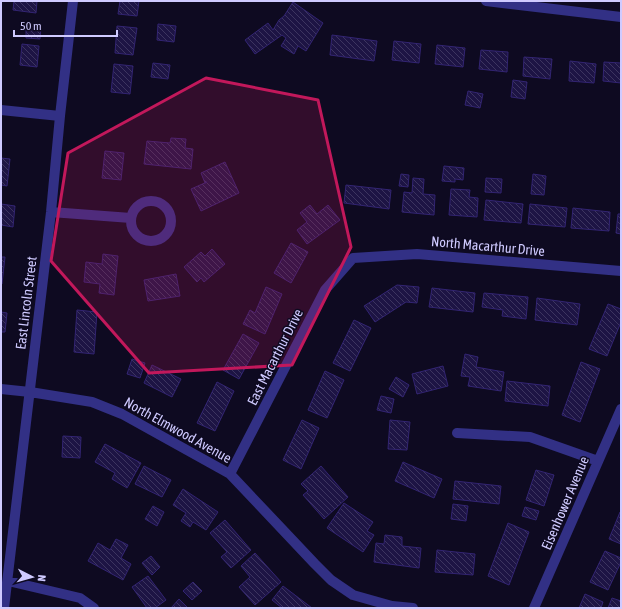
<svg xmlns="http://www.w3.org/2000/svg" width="622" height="609" viewBox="0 0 622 609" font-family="'Asap Condensed',sans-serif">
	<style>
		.building { fill: url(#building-back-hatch); stroke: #322472 }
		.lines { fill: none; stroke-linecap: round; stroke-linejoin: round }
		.minor { stroke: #323085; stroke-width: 10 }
		.marked { fill: #c2185b; fill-opacity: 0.2; stroke: #c2185b; stroke-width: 3; stroke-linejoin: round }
		.labels { text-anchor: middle; stroke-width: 3; stroke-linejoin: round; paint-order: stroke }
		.street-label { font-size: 14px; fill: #cfcaff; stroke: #0e0a21 }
	</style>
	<defs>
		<pattern id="building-back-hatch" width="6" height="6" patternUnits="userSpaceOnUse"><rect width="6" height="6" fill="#1d1444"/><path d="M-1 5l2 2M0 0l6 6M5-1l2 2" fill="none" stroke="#3d3560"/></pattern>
	</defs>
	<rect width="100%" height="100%" fill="#0e0a21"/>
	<path class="building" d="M 14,1 L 37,1 L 36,13 L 13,10 Z
		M 120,1 L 139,1 L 137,16 L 118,14 Z
		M 293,2 L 323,23 L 306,51 L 298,46 L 294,54 L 281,46 L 286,38 L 282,35 L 255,54 L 245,40 L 268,23 L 273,30 L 279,20 L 284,16 Z
		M 158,24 L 176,26 L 174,42 L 157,40 Z
		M 26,26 L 41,27 L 40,39 L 26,38 Z
		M 117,26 L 137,28 L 133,55 L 115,53 Z
		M 332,35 L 377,41 L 374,61 L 330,55 Z
		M 394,41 L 421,44 L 419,63 L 392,60 Z
		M 22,44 L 39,46 L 37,67 L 20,65 Z
		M 437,45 L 465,48 L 463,67 L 435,64 Z
		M 481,50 L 508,52 L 507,72 L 479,69 Z
		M 524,57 L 552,59 L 550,79 L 523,76 Z
		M 570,61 L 596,64 L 594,83 L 569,81 Z
		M 604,62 L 621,63 L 621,83 L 603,81 Z
		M 153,63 L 170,65 L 168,79 L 151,77 Z
		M 114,64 L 133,66 L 130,94 L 111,92 Z
		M 513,80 L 527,82 L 525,99 L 511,97 Z
		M 468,91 L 483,94 L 480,108 L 465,105 Z
		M 171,138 L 186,139 L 185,148 L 193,149 L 191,169 L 144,164 L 147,141 L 170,143 Z
		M 105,151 L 124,153 L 121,180 L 102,178 Z
		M 1,158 L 10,159 L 7,186 L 1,185 Z
		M 225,162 L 239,193 L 201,211 L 191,189 L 207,182 L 205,183 L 201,173 Z
		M 444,166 L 464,168 L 463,180 L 455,179 L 455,182 L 442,181 Z
		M 401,174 L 409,175 L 408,187 L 399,186 Z
		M 533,174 L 546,176 L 544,195 L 531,194 Z
		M 413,178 L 424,179 L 423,194 L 435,195 L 434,215 L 402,212 L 404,192 L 412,193 Z
		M 486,178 L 502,179 L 501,193 L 485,192 Z
		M 346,185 L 391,190 L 389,209 L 344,203 Z
		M 451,189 L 470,190 L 469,197 L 478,198 L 477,217 L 449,215 Z
		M 486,200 L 523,204 L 521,223 L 484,220 Z
		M 1,204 L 15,206 L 13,227 L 1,225 Z
		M 530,204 L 567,208 L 565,227 L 528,224 Z
		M 310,205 L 317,214 L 328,205 L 340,220 L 307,244 L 297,230 L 307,222 L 300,213 Z
		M 573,208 L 610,212 L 609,231 L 571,228 Z
		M 618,214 L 621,214 L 621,234 L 616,233 Z
		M 291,243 L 308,252 L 291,283 L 274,273 Z
		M 212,249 L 225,264 L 204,282 L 201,278 L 197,282 L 184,267 L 201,252 L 205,256 Z
		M 103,254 L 118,256 L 114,295 L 99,293 L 100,284 L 84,282 L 86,262 L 102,264 Z
		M 1,257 L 5,257 L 2,284 L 1,284 Z
		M 176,274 L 180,296 L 148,301 L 144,280 Z
		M 397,285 L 419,287 L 417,303 L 406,302 L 375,322 L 364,306 Z
		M 266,287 L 282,294 L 265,334 L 243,324 L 250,310 L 255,313 Z
		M 432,288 L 475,293 L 473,312 L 429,307 Z
		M 484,293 L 528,297 L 526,319 L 502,316 L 503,310 L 482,307 Z
		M 537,298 L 580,304 L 577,325 L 535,320 Z
		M 608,304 L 621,309 L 621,322 L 607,356 L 589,349 Z
		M 77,310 L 97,312 L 94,354 L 74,352 Z
		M 1,312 L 7,313 L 5,332 L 1,332 Z
		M 354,320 L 371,328 L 350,371 L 333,363 Z
		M 243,334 L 259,343 L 239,379 L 223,370 Z
		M 465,354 L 478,357 L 476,367 L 504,372 L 501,391 L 468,386 L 470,377 L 461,376 Z
		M 132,359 L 145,363 L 140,378 L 127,374 Z
		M 581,362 L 600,369 L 580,422 L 562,415 Z
		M 152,365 L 181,379 L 172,397 L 144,383 Z
		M 443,366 L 448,386 L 417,394 L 412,374 Z
		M 325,371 L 344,380 L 327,418 L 308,410 Z
		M 396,377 L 409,385 L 403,397 L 389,389 Z
		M 507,381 L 550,386 L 548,406 L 505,401 Z
		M 217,382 L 234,391 L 215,431 L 197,423 Z
		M 381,396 L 394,399 L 391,413 L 377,410 Z
		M 302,420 L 319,428 L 301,469 L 283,460 Z
		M 390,420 L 410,422 L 407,450 L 388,449 Z
		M 63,436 L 81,437 L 80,458 L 62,457 Z
		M 105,444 L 141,463 L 127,488 L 112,479 L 115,473 L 95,462 Z
		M 403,462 L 442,479 L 434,498 L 395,481 Z
		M 144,466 L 171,480 L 162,497 L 135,484 Z
		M 321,466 L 348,497 L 324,519 L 303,495 L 308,491 L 301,484 Z
		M 536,470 L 554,475 L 544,506 L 526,500 Z
		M 455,481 L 501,486 L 499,504 L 453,499 Z
		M 183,489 L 218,512 L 206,530 L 193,522 L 190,527 L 181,521 L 186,513 L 173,505 Z
		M 344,503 L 373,522 L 367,531 L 374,535 L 363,552 L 327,528 Z
		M 453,504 L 468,506 L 466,521 L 451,519 Z
		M 153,506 L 164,512 L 157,526 L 145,519 Z
		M 525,507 L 539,511 L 536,520 L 522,516 Z
		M 620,512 L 621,512 L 621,544 L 609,539 Z
		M 225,520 L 251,550 L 231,568 L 221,557 L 227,552 L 210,533 Z
		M 508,523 L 529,532 L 509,585 L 488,576 Z
		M 385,535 L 402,537 L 402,546 L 421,548 L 419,568 L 374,562 L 376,543 L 384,544 Z
		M 116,539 L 128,545 L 121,558 L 131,564 L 123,580 L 88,561 L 98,543 L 110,550 Z
		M 437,550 L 475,554 L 473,575 L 435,572 Z
		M 605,551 L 621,558 L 621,562 L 608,590 L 590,582 Z
		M 255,553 L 281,582 L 255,605 L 239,587 L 250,577 L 241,566 Z
		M 151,556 L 160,567 L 152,575 L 142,563 Z
		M 148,576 L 166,600 L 155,608 L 147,608 L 132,587 Z
		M 193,582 L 202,591 L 192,600 L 183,591 Z
		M 283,586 L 312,608 L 282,608 L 272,600 Z
		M 585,594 L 603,602 L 601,608 L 579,608 Z
		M 612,598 L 621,601 L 621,608 L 608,608 Z
		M 179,599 L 188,608 L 171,608 Z"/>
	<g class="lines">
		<path class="minor" d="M 486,1 L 621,17
			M 1,110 L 60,116
			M131 221a20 20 0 1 1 40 0a20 20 0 1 1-40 0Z
			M 51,212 L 131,218
			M 1,389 L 30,392 L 92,402 L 122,414 L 230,474 L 315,564 L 331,580 L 353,595 L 392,606 L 413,608
			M 457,433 L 530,437 L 598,461
			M 230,474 L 325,290 L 353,258 L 417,254 L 621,271
			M 8,581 L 80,598 L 94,608
			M 4,608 L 51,212 L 60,116 L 73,1
			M 534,608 L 621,409"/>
	</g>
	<path class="marked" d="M 206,78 L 318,100 L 351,247 L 292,365 L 149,373 L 51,261 L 68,153 Z"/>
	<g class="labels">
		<g class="street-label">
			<text transform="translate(488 246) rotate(5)" y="5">North Macarthur Drive</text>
			<text transform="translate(26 303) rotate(-83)" y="5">East Lincoln Street</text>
			<text transform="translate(275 357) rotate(-63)" y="5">East Macarthur Drive</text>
			<text transform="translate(178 430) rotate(29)" y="5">North Elmwood Avenue</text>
			<text transform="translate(565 503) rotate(-67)" y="5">Eisenhower Avenue</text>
		</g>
	</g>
	<rect width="622" height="609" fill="none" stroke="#cfcaff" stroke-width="4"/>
	<g transform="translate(32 577) rotate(96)" stroke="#0e0a21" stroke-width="3" paint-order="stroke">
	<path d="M0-3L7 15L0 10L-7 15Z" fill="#cfcaff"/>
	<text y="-6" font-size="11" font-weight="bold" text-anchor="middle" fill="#cfcaff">N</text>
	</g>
	<path d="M14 30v6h103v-6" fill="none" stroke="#cfcaff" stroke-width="2"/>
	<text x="20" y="30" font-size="12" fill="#cfcaff" stroke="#0e0a21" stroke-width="3" paint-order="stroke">50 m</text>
</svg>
